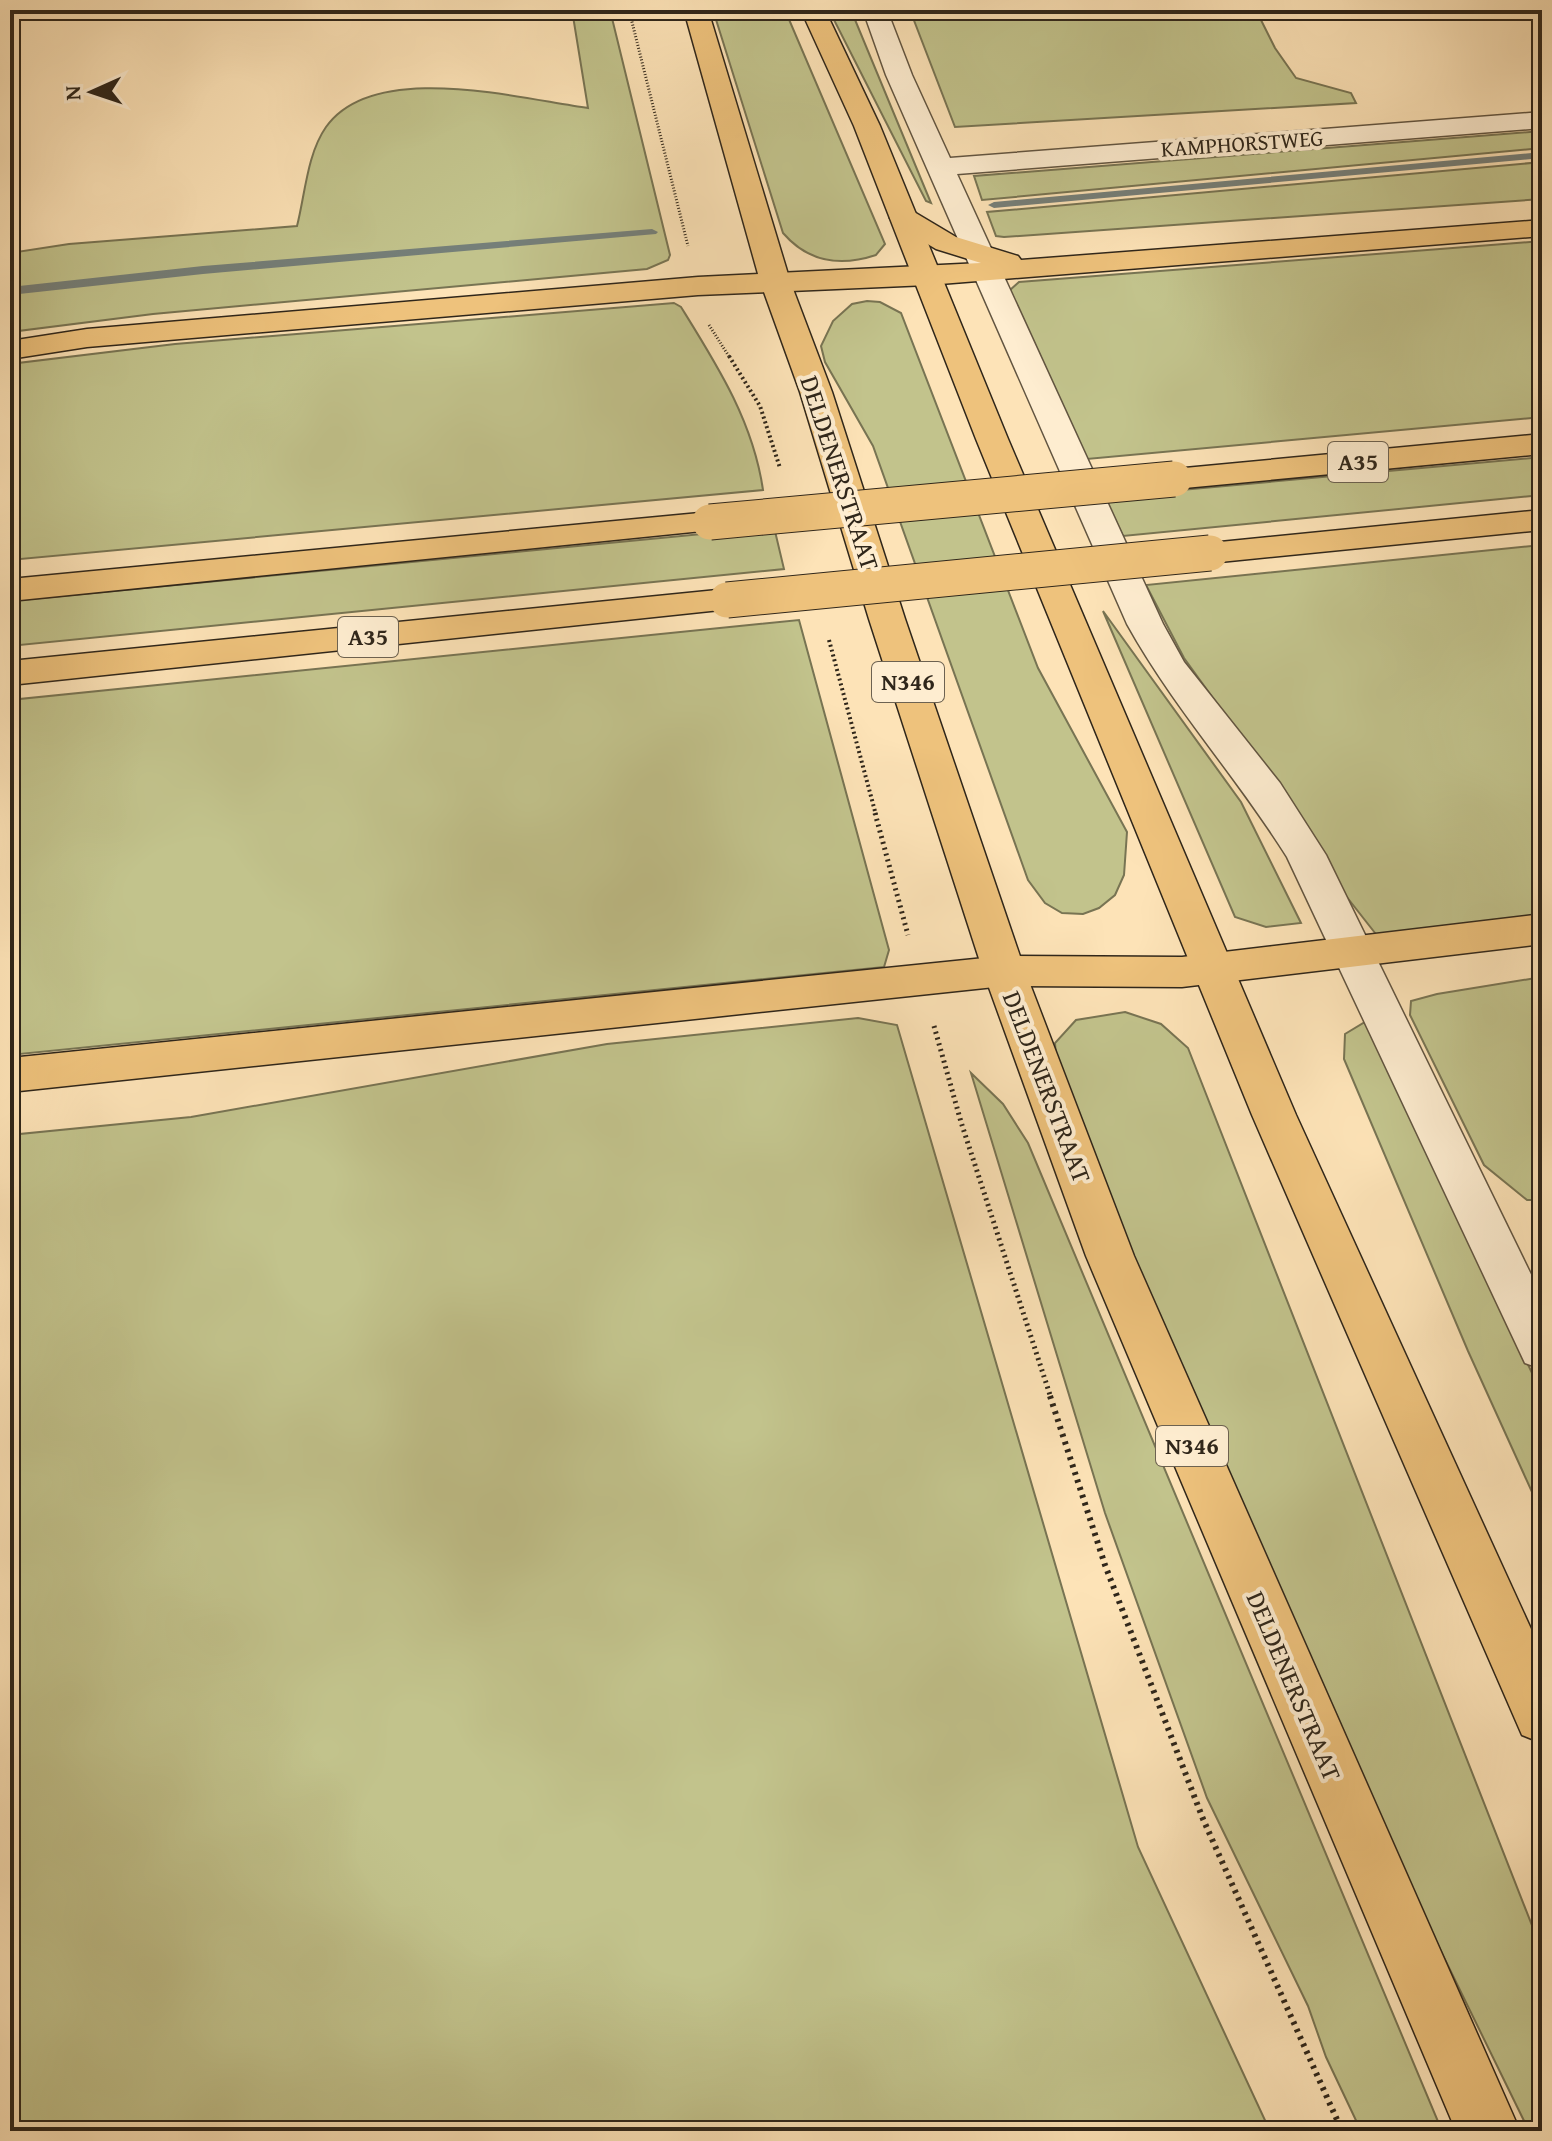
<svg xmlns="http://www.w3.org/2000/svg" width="1552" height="2141" viewBox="0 0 1552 2141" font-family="'Gentium Book Plus',serif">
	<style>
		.green { fill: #c2c38c; stroke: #787453; stroke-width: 2 }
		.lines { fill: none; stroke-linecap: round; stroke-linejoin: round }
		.stream { fill: #757f79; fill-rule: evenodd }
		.minor-casing { stroke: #625541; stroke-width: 3 }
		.primary-casing { stroke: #2f261a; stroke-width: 3 }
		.motorway-casing { stroke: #2f261a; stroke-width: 3 }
		.path-far3 { stroke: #2f261a; stroke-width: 3; stroke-dasharray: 1 2; stroke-linecap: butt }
		.path-far2 { stroke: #2f261a; stroke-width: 4; stroke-dasharray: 2 3; stroke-linecap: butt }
		.path-far1 { stroke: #2f261a; stroke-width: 5; stroke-dasharray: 2 4; stroke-linecap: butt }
		.path { stroke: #2f261a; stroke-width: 6; stroke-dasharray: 3 5; stroke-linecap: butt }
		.minor { fill: #feedd0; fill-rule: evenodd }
		.primary { fill: #eec27c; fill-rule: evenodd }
		.motorway { fill: #eec27c; fill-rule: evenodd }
		.motorway-bridge-casing { stroke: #2f261a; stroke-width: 37; stroke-linecap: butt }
		.motorway-bridge { stroke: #eec27c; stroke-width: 35 }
		.labels { text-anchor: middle; stroke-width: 8; stroke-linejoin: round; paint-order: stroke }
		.far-street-label { font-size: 22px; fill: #2f261a; stroke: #feedd0 }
		.shield { fill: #feedd0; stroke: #6d6251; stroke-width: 2 }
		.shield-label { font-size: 24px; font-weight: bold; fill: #2f261a }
		.street-label { font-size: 26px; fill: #2f261a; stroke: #feedd0 }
	</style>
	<rect width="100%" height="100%" fill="#fde3b7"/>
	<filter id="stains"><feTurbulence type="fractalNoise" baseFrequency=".0025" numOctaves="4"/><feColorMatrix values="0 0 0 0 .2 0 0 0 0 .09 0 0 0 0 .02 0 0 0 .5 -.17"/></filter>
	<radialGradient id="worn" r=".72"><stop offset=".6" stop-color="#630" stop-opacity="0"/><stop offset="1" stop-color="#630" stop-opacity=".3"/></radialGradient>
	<path class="green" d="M 572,10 L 610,10 L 670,255 L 668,260 L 647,269 L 153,314 L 10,332 L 10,253 L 69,244 L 297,226 C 305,195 307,154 326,127 C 374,59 520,99 588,108 Z
		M 713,10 L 785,10 L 885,244 L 876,255 C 840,267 808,262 783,233 Z
		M 829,10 L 851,10 L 931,203 L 926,201 Z
		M 910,10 L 1256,10 L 1275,48 L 1296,78 L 1351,93 L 1356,103 L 955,127 Z
		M 1542,131 L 1542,148 L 982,200 L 974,176 Z
		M 1542,162 L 1542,199 L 1004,237 L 996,236 L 987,212 Z
		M 1542,241 L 1542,417 L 1087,459 L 1010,290 L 1019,282 Z
		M 867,301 L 880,302 L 901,313 L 1038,668 L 1127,832 L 1124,875 L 1115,895 L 1099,908 L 1083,914 L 1062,913 L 1045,903 L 1028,880 L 873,446 L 825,362 L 821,346 L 833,321 L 852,304 Z
		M 674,303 L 681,307 C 717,365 753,421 763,490 L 10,560 L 10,364 L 175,344 Z
		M 1542,457 L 1542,495 L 1123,536 L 1104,497 Z
		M 774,527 L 784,569 L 10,646 L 10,601 Z
		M 1542,545 L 1542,919 L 1379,938 L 1346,896 L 1320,846 L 1184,658 L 1146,585 Z
		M 1103,611 L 1241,802 L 1301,923 L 1266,927 L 1235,917 Z
		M 799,620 L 889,950 L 884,967 L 10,1055 L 10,700 Z
		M 1542,977 L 1542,1200 L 1527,1200 L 1484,1165 L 1410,1015 L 1411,1001 L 1437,994 Z
		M 1125,1012 L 1161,1024 L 1188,1048 L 1542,1951 L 1542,2131 L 1529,2131 L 1385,1837 L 1149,1314 L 1057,1069 L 1055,1043 L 1076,1020 Z
		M 858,1018 L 897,1025 L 1138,1847 L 1270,2131 L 10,2131 L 10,1135 L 191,1117 L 607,1044 Z
		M 1365,1022 L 1542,1394 L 1542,1514 L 1468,1351 L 1344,1059 L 1345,1034 Z
		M 971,1073 L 1003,1104 L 1028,1143 L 1442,2131 L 1361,2131 L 1326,2057 L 1308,2006 L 1207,1798 L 1105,1513 Z"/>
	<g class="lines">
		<path class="stream" d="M 1542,152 L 1542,158 L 994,208 L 988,205 L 994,202 Z
			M 652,229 L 658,232 L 656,234 L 203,274 L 10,295 L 10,287 L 203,266 Z"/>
		<g class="minor-casing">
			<path id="minor" d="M 863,10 L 887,10 L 912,75 L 950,158 L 1542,112 L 1542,128 L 957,174 L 1163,624 L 1184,662 L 1280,783 L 1326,855 L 1542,1297 L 1542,1369 L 1525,1363 L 1287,857 C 1237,777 1173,707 1127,624 L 886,75 Z"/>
		</g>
		<g class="primary-casing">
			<path id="primary" d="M 684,10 L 708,10 L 790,281 L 832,392 L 905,619 L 1025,971 L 1134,1256 L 1520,2131 L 1456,2131 L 1086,1256 L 983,971 L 869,619 L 800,392 L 760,281 Z
				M 801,10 L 825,10 L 880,126 L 1008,439 L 1296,1115 L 1542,1653 L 1542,1743 L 1522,1735 L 1252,1115 L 976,439 L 854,126 Z"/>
		</g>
		<g class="motorway-casing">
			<path id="motorway" d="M 904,210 L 914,212 L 956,237 L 1018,256 L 1021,260 L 1542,220 L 1542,236 L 928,285 L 698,295 L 87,347 L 10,359 L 10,341 L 87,329 L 698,277 L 981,263 L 936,249 L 894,224 L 890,218 L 894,212 Z
				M 1542,434 L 1542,454 L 1174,489 L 1162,486 L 1158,479 L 1162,472 L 1174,469 Z
				M 1542,510 L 1542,530 L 1210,563 L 1198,560 L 1193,553 L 1198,546 L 1210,543 Z
				M 710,512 L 722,515 L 727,522 L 722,529 L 10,601 L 10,579 Z
				M 727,589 L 739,592 L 745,600 L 739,608 L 10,685 L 10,661 Z
				M 1542,914 L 1542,944 L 1182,987 L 1004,986 L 10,1092 L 10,1058 L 1004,956 L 1182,957 Z"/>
		</g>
		<path class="path-far3" d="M 629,10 L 688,246
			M 709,325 L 730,358"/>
		<path class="path-far2" d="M 729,356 L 760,406 L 780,468
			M 829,640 L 876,815"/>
		<path class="path-far1" d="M 875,813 L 908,935
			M 934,1026 L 961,1122 L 1051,1398"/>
		<path class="path" d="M 1050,1396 L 1105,1565 L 1203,1819 L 1342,2131"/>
		<use href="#minor" class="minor"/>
		<use href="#primary" class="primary"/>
		<use href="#motorway" class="motorway"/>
		<g class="motorway-bridge-casing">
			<path id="motorway-bridge" d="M 710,522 L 1174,479
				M 727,600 L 1210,553"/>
		</g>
		<use href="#motorway-bridge" class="motorway-bridge"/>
	</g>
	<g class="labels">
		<g class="far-street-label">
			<text transform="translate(1242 143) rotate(-4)" y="8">KAMPHORSTWEG</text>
		</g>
		<g class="shield">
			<rect x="1328" y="442" width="60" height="40" rx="6"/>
			<rect x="338" y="617" width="60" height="40" rx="6"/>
			<rect x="872" y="662" width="72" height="40" rx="6"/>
			<rect x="1156" y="1426" width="72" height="40" rx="6"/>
		</g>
		<g class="shield-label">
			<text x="1358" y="470">A35</text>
			<text x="368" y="645">A35</text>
			<text x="908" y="690">N346</text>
			<text x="1192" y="1454">N346</text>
		</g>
		<g class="street-label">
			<text transform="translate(840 473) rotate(72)" y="9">DELDENERSTRAAT</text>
			<text transform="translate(1047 1087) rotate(69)" y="9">DELDENERSTRAAT</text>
			<text transform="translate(1294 1686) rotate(67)" y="9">DELDENERSTRAAT</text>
		</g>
	</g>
	<rect width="1552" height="2141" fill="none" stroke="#fde3b7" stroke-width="40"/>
	<rect x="12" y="12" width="1528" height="2117" fill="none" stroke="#2f261a" stroke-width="4"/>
	<rect x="20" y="20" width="1512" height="2101" fill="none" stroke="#2f261a" stroke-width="2"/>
	<g transform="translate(92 92) rotate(267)" stroke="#feedd0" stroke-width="6" paint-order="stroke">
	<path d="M0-6L14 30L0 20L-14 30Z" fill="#2f261a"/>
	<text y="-12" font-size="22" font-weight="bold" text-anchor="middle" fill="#2f261a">N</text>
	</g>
	<rect width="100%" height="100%" filter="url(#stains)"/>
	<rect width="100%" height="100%" fill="url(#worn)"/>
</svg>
